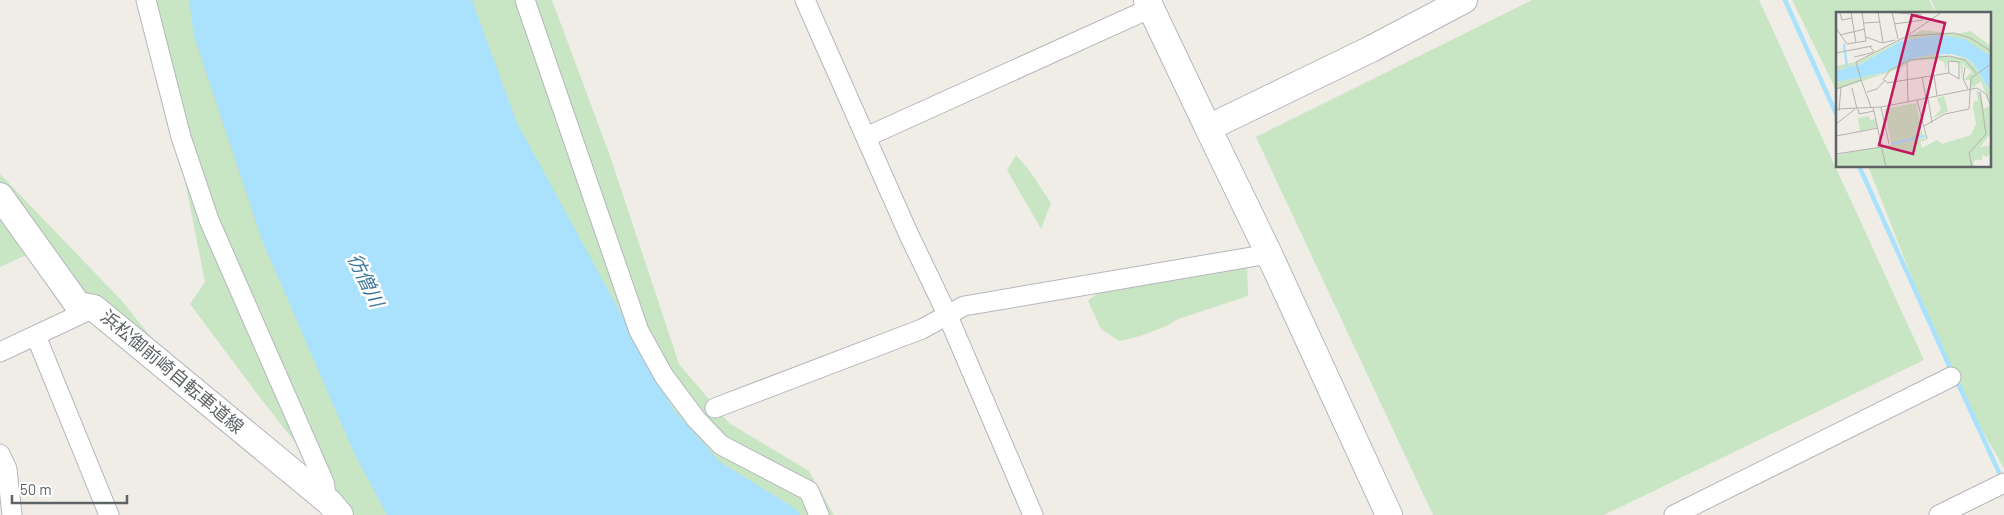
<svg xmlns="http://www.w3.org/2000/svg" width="2004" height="515" viewBox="0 0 2004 515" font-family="Barlow,'Noto Sans JP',sans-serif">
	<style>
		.green { fill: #c8e6c4 }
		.water { fill: #aae1fc }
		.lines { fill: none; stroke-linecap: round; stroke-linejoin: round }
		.stream { stroke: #aae1fc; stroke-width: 4.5 }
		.street-casing { stroke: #b4b7bb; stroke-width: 21 }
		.secondary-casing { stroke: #b3b7bb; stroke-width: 28 }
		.street { stroke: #fff; stroke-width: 19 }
		.secondary { stroke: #fff; stroke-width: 26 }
		.labels { text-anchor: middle; stroke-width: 5; stroke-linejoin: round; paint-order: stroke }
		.street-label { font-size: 18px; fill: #5e6366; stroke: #fff }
		.water-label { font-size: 19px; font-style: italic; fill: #40779d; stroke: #fff }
		.inset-river { fill: none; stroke: #aae1fc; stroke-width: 2.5 }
		.inset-road { fill: none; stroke: #b2b2af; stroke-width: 1 }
		.view { fill: #c2185b; fill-opacity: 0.15; stroke: #c2185b; stroke-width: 2.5 }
		.inset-edge { fill: none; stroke: #5e6366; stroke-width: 2.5 }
	</style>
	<rect width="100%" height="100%" fill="#f0ede7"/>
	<path class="green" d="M 149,0 L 190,0 L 389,515 L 352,515 L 258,395 L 190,304 L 205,282 Z
		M 470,0 L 552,0 L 609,153 L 679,364 L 729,423 L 809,471 L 834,515 L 794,515 L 702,455 L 617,324 L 511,123 Z
		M 1532,0 L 1759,0 L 1924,360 L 1604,515 L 1433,515 L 1256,137 Z
		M 1792,0 L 1929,0 L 1936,14 L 1838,14 L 1838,94 Z
		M 1931,0 L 2004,0 L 2004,468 L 1951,377 L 1868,166 L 1990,166 L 1990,14 L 1937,14 Z
		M 1016,155 L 1029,170 L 1051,203 L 1041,229 L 1007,170 Z
		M 0,174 L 122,301 L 178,371 L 94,304 L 0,189 Z
		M 0,214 L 26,255 L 0,267 Z
		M 1247,257 L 1248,296 L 1178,319 L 1167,326 L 1140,336 L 1119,341 L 1101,329 L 1088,301 C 1109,278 1213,264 1247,257 Z"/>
	<path class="water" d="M 189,0 L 472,0 L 517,123 L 673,409 L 720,462 L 796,509 L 800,515 L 387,515 L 354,453 L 262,240 L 194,36 Z"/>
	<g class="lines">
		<path class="stream" d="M 1785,0 L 1838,118
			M 1859,166 L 1952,372
			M 1956,379 L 2002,479"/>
		<g class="street-casing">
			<path id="street" d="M 146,0 L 181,137 L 209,220 L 324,482 L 328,505
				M 525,0 L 639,331 L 664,376 L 696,419 L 721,445 L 809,491 L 819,515
				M 805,0 L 909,235 L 947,314 L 1033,515
				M 866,137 L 1151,8
				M 36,336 L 109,515
				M 0,352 L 94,308
				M 715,408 L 922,329 L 964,306 L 1269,254
				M 0,454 L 7,469 L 12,515
				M 1674,515 L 1951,377
				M 1939,515 L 2004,483"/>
		</g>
		<g class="secondary-casing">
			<path id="secondary" d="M 1147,0 L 1208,128
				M 0,196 L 78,305 L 94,308 L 329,502 L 340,515
				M 1389,515 L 1269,254 L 1208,128 L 1371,49 L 1464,0"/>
		</g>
		<use href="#street" class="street"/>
		<use href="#secondary" class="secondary"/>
	</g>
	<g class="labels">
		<g class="street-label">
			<text transform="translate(172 372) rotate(40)" y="6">浜松御前崎自転車道線</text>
		</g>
		<g class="water-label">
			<text transform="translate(366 280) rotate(64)" y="7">彷僧川</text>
		</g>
	</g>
	<g transform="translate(1836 12)">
		<rect width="155" height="155" fill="#f0ede7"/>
		<path d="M 86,18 L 120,22 L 134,19 L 155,34 L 155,44 L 67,28 L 24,52 L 0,59 L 0,54 L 24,49 ZM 93,42 L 130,46 L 139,54 L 155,82 L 155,121 L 144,135 L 155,133 L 155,141 L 151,145 L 146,143 L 146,148 L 139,148 L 137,151 L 139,155 L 0,155 L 0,143 L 89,126 L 90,128 L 84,130 L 86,136 L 101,128 L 106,132 L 135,123 L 140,112 L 137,96 L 138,89 L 142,89 L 140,78 L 144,80 L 148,97 L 154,93 L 145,69 L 136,76 L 134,68 L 127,68 L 136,60 L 126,51 L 127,55 L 126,66 L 124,51 L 111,48 L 110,60 L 108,50 L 100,47 L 75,49 L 65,56 L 0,78 L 0,70 L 44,62 L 68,49 ZM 108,84 L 112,99 L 96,107 L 105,97 L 101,86 ZM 80,91 L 87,124 L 55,131 L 48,97 ZM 33,104 L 34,108 L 39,107 L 41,115 L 24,119 L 22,106 Z" fill="#c8e6c4"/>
		<path d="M 104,23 L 128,27 L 155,44 L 155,81 L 138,52 L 130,46 L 115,42 L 93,43 L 72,48 L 47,61 L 0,70 L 0,59 L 25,52 L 65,29 Z" fill="#aae1fc"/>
		<path class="inset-river" d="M 8,32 L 11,55M 55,132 L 89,124"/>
		<path class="inset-road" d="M 15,0 L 20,31M 42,0 L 47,30M 53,0 L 86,3M 56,0 L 62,27M 4,1 L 6,8 L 16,6M 28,11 L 44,10M 58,12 L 87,8M 0,16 L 11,32 L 30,29 L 26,0M 4,23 L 29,17M 73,24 L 118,21 L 134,26 L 155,39M 30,25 L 46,31 L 59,28M 0,41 L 36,34M 18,45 L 35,41 L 38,39 L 34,35M 71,51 L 72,90M 129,55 L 127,67 L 132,77M 98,63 L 101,84M 86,65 L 90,86M 25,68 L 35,95M 47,68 L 54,58 L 74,48 L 114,44 L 129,48 L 140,61M 16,76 L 21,97M 0,77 L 25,68 L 20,50 L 71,24 L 106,0M 31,80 L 41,77 L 49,68 L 51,71 L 113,61 L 123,67 L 123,50 L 112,49 L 113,61M 92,86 L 96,111M 81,88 L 141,76 L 150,82 L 155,95M 37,95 L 50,155M 45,95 L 53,132M 0,97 L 45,95 L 81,88 L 91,127M 22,97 L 23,102 L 38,99M 3,99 L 5,75M 0,112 L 19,97M 88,114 L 109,102 L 133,97 L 135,66 L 155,52M 0,124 L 42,116M 0,142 L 45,135M 136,155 L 133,141 L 150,122 L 144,80"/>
		<path class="view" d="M 76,3 L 109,11 L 77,142 L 43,133 Z"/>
		<rect width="155" height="155" class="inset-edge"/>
	</g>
	<path d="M12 495v8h115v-8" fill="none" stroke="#5e6366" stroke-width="2.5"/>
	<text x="20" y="495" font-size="15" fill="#5e6366" stroke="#ffffff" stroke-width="4" paint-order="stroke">50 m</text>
</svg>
